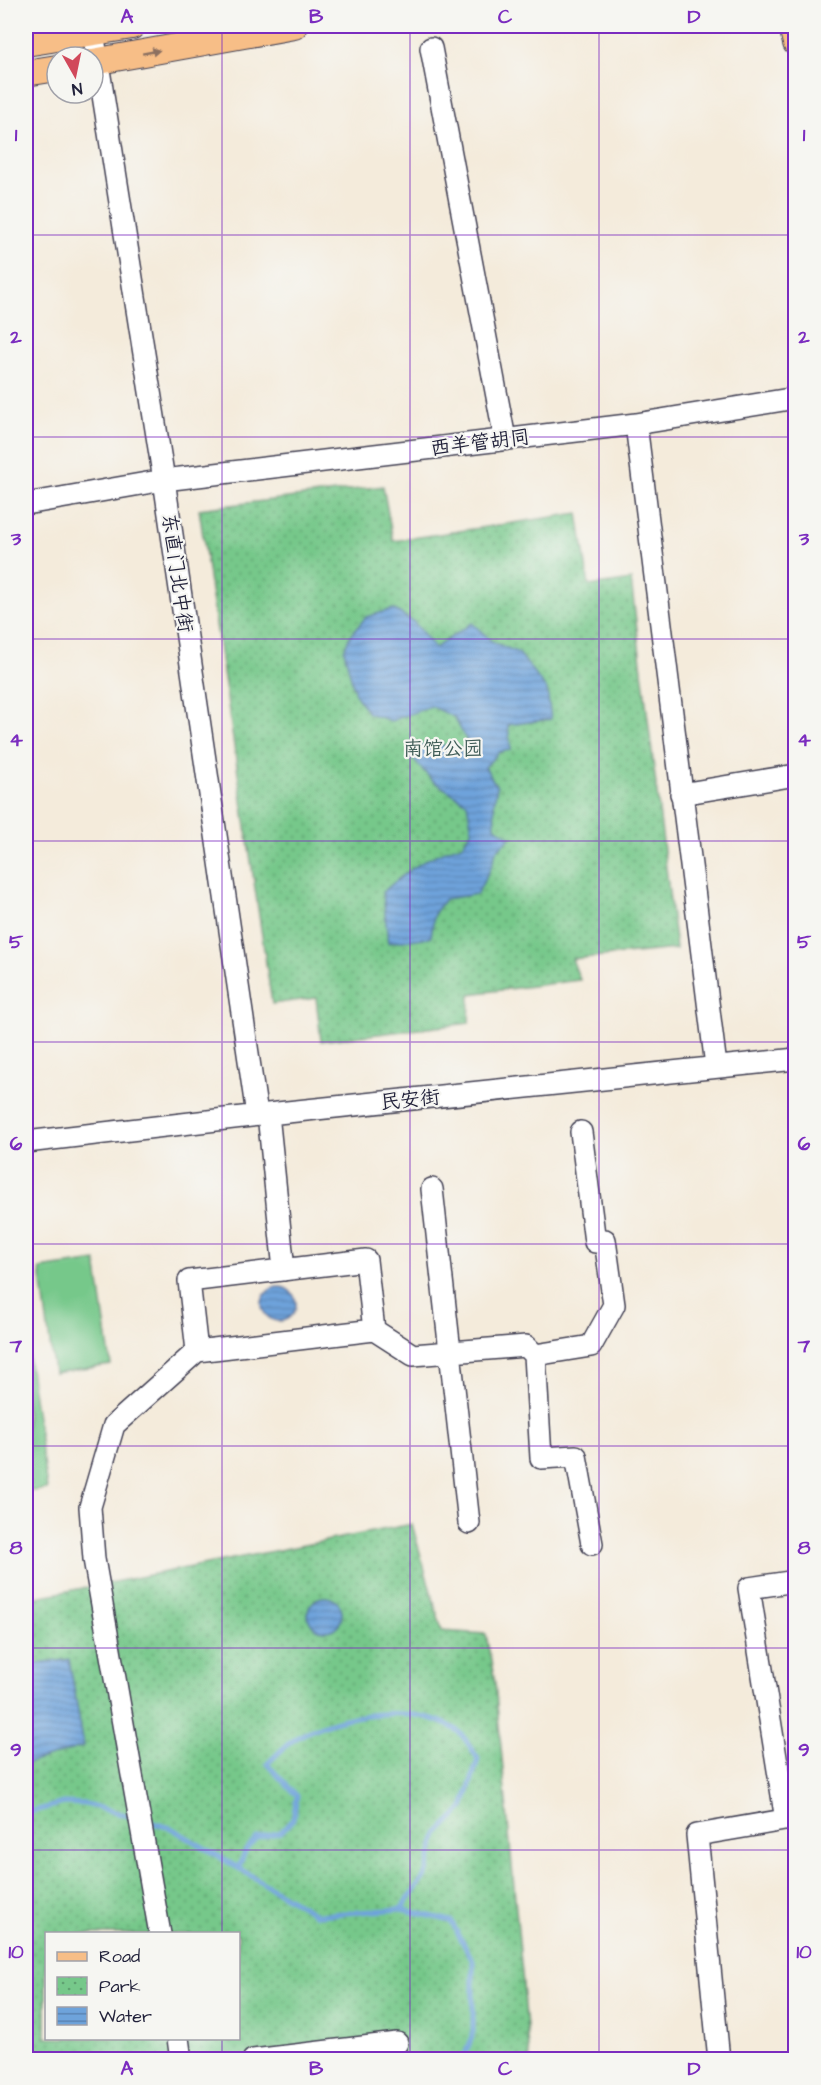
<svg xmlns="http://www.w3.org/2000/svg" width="821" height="2085" viewBox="0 0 821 2085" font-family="'Architects Daughter','LXGW WenKai TC',sans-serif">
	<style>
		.park { fill: url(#park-dots); stroke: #4c7562; stroke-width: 1.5; fill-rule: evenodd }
		.pitch { fill: #76c88a; stroke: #4c7562; stroke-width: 1.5 }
		.water { fill: url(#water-rules); stroke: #48628b; stroke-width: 1.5 }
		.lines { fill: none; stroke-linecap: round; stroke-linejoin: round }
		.stream { stroke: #6ea3db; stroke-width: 5 }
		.minor-casing { stroke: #424053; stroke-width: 24 }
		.major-casing { stroke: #424053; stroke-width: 28 }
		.minor { stroke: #fff; stroke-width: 21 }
		.major { stroke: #f7be87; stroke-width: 26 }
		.oneway { fill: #8c7061 }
		.grid { fill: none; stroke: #7b2cbf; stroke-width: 1.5; stroke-opacity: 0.55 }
		.labels { text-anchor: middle; stroke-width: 4.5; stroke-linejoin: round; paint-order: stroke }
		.street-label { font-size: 20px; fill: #22223b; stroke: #f6f6f2 }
		.park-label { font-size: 20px; fill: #3f5c57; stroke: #f6f6f2 }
		.neatline { fill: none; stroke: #7b2cbf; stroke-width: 2 }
		.grid-label { font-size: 20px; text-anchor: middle; font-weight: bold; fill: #7b2cbf }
	</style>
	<defs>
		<pattern id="park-dots" width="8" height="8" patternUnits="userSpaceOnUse" patternTransform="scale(1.5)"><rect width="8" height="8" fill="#76c88a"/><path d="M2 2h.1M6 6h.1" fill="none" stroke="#60a272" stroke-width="1.8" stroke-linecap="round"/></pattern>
		<pattern id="water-rules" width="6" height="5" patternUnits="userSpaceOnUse" patternTransform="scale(1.5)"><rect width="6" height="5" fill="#6ea3db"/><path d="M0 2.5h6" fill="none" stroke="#5a84b3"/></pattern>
	</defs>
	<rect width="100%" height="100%" fill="#f6f6f2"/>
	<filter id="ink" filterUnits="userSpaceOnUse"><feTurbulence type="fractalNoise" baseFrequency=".0167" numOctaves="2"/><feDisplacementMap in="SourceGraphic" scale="12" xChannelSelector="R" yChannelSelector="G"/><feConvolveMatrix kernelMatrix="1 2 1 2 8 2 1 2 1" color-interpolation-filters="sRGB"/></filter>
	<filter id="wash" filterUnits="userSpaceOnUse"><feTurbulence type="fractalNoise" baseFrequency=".008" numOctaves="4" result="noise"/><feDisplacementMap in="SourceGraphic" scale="24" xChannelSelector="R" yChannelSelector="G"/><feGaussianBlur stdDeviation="1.35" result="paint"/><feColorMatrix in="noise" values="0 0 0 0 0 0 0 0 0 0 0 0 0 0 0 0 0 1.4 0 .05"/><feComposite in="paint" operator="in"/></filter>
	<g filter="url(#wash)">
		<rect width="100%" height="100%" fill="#f4ebdb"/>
		<path class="park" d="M 383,486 L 393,541 L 578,513 L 589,586 L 631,580 L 676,949 L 572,959 L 580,980 L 470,994 L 469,1023 L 321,1041 L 316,998 L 272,1004 L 199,509 Z
			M 412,1524 L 442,1631 L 486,1634 L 495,1683 L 530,2059 L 26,2060 L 26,1599 ZM 46,1934 L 238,1934 L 238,2038 L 46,2038 Z"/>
		<path class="pitch" d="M 96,1261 L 111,1365 L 54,1373 L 40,1269 Z
			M 26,1340 L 47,1489 L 26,1492 Z"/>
		<path class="water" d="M 393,609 L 414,622 L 435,648 L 472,623 L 493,642 L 519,653 L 547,690 L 551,719 L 508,725 L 511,750 L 499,752 L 485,767 L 497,787 L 494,803 L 495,827 L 511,837 L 496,851 L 492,865 L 477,894 L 445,899 L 434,914 L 431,937 L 388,943 L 383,892 C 409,869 429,855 462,845 L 472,830 L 467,803 L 433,781 L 413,759 L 419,746 L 436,742 L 459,752 L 467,741 L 454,717 L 431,706 L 391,721 L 368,713 L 355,694 L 344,650 L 350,636 L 366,617 Z
			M262 1304a17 17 0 1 1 34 0a17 17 0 1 1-34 0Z
			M308 1614a17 17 0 1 1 34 0a17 17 0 1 1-34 0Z
			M 69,1659 L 84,1746 L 26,1764 L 26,1666 Z"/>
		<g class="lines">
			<path class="stream" d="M 26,1813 L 64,1803 L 86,1804 L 136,1818
				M 145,1821 L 171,1828 L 317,1915 L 401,1909 L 451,1921 L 473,1961 L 473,2034 L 463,2060
				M 238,1868 L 246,1850 L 257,1838 L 281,1832 L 293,1819 L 297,1796 L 267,1764 C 277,1755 287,1743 298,1737 C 340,1713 412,1703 455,1729 C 464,1734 472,1750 478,1759 L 463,1808 L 437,1834 L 426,1875 L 401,1909"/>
		</g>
	</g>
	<g filter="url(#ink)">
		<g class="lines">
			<g class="minor-casing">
				<path id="minor" d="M 93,32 L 164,480 L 257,1115
					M 431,48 L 505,439
					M 636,424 L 716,1066
					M 26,504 L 164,480 L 636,424 L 796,398
					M 681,794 L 796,775
					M 268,1114 L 284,1270
					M 26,1142 L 268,1114 L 796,1059
					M 432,1189 L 469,1523
					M 197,1351 L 189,1281 L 366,1260 L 374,1330
					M 535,1355 L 591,1346 L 614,1305 L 605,1240 L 595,1242 L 581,1132
					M 786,1820 L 749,1588 L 796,1581
					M 160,1934 L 94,1559 L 90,1507 L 114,1425 L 197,1351 L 374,1330 L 413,1355 L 526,1346 L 535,1355 L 541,1458 L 576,1456 L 592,1544
					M 178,2038 L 181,2060
					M 253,2060 L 397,2043
					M 719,2060 L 697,1835 L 796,1818"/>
			</g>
			<g class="major-casing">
				<path id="major" d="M 792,26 L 796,43
					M 26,43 L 132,26
					M 93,62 L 294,26
					M 26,73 L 57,68"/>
			</g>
			<use href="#minor" class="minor"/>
			<use href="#major" class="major"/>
		</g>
		<defs><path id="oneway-solid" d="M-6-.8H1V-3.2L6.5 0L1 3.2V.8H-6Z" transform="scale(1.5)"/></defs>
		<use class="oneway" href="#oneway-solid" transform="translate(151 52) rotate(-10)"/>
	</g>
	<path class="grid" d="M 222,26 L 222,1934M 410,26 L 410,2060M 599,26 L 599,2060M 26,235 L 796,235M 26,437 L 796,437M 26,639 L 796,639M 26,841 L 796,841M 26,1042 L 796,1042M 26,1244 L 796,1244M 26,1446 L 796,1446M 26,1648 L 796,1648M 26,1850 L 796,1850M 222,2038 L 222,2060"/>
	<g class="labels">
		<g class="street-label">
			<text transform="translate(480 442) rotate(-7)" y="7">西羊管胡同</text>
			<text transform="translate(178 573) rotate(82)" y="7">东直门北中街</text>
			<text transform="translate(410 1099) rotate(-6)" y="7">民安街</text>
		</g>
		<g class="park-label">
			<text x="443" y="755">南馆公园</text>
		</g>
	</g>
	<rect width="821" height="2085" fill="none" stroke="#f6f6f2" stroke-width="66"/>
	<rect x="45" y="1932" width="195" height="108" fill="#f6f6f2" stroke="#a1a1a9" stroke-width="1.5"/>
	<rect x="57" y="1952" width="30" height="9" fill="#f7be87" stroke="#a1a1a9" stroke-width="1.5"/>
	<text x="99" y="1962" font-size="18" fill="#22223b">Road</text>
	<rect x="57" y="1977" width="30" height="18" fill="url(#park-dots)" stroke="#a1a1a9" stroke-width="1.5"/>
	<text x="99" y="1992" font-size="18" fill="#22223b">Park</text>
	<rect x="57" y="2007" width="30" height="18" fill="url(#water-rules)" stroke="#a1a1a9" stroke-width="1.5"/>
	<text x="99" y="2022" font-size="18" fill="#22223b">Water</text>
	<g transform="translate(75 75) rotate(171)"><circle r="28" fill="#f6f6f2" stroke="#a1a1a9" stroke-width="1.5"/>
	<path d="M0-4.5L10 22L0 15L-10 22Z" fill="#d1495b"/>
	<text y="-9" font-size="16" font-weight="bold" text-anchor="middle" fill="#22223b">N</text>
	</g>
	<rect x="33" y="33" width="755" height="2019" class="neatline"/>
	<g class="grid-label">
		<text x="127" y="23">A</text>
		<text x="316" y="23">B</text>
		<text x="505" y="23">C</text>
		<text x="694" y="23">D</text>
		<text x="16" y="141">1</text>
		<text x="804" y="141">1</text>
		<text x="16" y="343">2</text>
		<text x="804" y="343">2</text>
		<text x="16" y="545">3</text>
		<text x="804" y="545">3</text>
		<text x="16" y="746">4</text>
		<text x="804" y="746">4</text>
		<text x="16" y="948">5</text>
		<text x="804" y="948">5</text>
		<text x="16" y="1150">6</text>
		<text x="804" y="1150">6</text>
		<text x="16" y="1352">7</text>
		<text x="804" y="1352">7</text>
		<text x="16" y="1554">8</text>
		<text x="804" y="1554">8</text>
		<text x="16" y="1756">9</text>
		<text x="804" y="1756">9</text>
		<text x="16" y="1958">10</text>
		<text x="804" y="1958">10</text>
		<text x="127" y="2075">A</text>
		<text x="316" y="2075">B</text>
		<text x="505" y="2075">C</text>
		<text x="694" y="2075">D</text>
	</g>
</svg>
